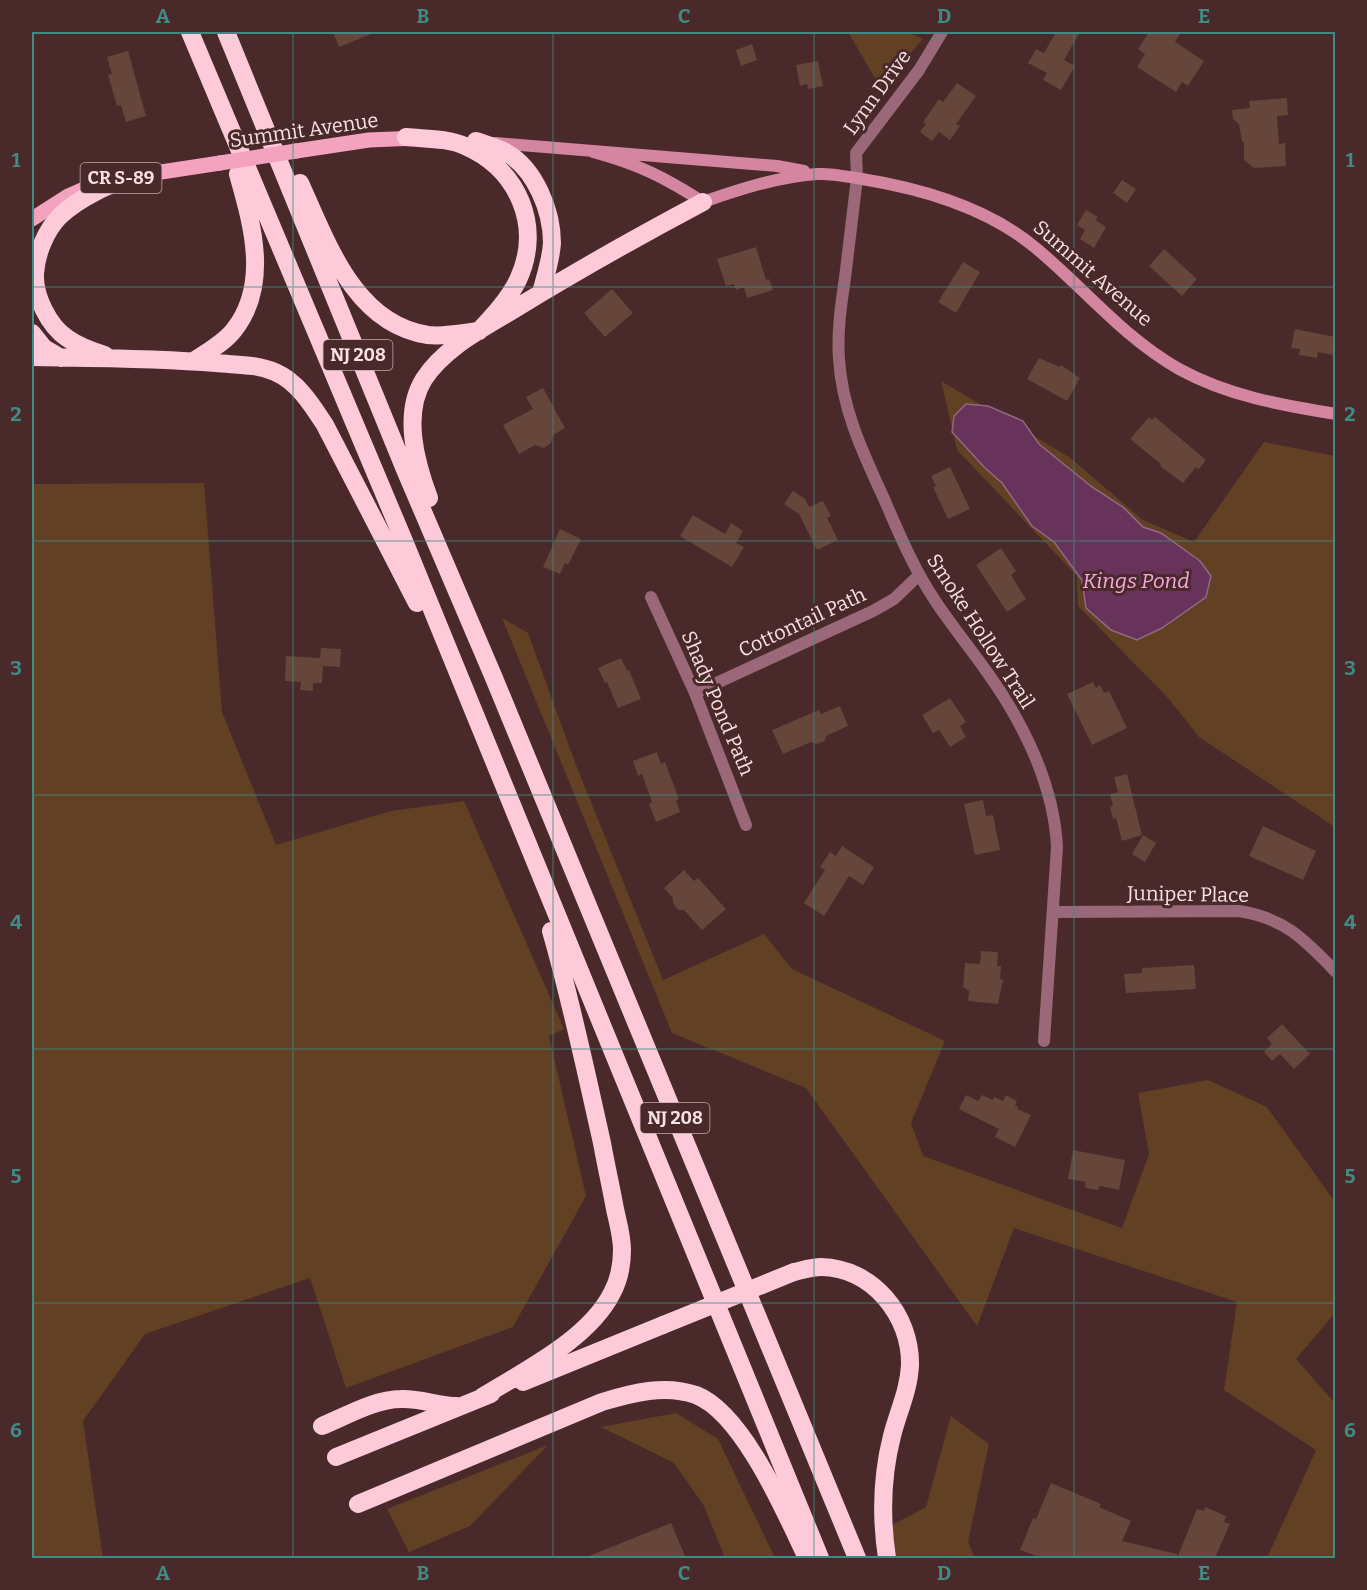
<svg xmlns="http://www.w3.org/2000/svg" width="1367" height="1590" viewBox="0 0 1367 1590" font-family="Bitter,serif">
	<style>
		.green { fill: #624023 }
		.water { fill: #67335a; stroke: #926883; stroke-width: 1.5 }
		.building { fill: #66453a }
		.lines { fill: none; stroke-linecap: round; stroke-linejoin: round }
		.street { stroke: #9a6879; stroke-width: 12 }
		.secondary { stroke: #d485a0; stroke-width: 12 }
		.primary { stroke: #f4a3be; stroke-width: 15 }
		.highway { stroke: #fccad9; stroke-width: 18 }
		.primary-bridge { stroke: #f4a3be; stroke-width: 15 }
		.highway-bridge { stroke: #fccad9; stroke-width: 18 }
		.grid { fill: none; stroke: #3e8c85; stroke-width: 1.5; stroke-opacity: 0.55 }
		.labels { text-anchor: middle; stroke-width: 6; stroke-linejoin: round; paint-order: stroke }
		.shield { fill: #492929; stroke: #c4aaaa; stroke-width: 1.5 }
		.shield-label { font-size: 18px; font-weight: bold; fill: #f8e2e2 }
		.street-label { font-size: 20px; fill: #f8e2e2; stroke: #492929 }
		.water-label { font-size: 21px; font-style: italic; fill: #f8a7e2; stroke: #492929 }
		.neatline { fill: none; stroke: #3e8c85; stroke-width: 2 }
		.grid-label { font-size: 20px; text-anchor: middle; font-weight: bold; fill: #3e8c85 }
	</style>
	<rect width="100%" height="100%" fill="#492929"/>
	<path class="green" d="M 848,32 L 907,32 L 923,39 L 880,87 Z
		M 941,381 L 1069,457 L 1143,520 L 1194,542 L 1264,442 L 1335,456 L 1335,827 L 1199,737 L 1169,699 L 1078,606 L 1077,576 L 957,450 Z
		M 204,483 L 222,712 L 276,845 L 391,811 L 464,801 L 564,1029 L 549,1036 L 586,1196 L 513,1327 L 346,1388 L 310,1278 L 145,1334 L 83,1421 L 103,1558 L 32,1558 L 32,484 Z
		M 502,618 L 528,633 L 576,765 L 663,980 L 764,934 L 792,969 L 945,1041 L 911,1123 L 923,1156 L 1122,1228 L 1149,1154 L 1138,1093 L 1208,1080 L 1267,1107 L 1335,1202 L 1335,1313 L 1296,1359 L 1335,1403 L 1335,1558 L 1267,1558 L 1316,1450 L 1224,1390 L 1237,1302 L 1014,1228 L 977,1326 L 806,1088 L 672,1033 Z
		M 676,1413 L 718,1439 L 775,1558 L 725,1558 L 704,1506 L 674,1463 L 601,1427 Z
		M 951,1416 L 989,1444 L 968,1542 L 975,1558 L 888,1558 L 877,1533 L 926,1507 Z
		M 548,1445 L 470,1526 L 409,1552 L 387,1509 Z"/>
	<path class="water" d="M 966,404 L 988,406 L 1023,421 L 1039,444 L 1092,487 L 1123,507 L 1143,527 L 1161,533 L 1200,561 L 1211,576 L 1206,597 L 1162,628 L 1137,640 L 1111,630 L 1086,608 L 1082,580 L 1054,542 L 1032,526 L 1002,483 L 985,468 L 952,432 L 954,416 Z"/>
	<path class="building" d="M 333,32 L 376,32 L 339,47 Z
		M 1056,32 L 1080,32 L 1064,60 L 1075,66 L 1061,90 L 1043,80 L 1047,73 L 1028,63 L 1036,49 L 1044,53 Z
		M 1149,32 L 1181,32 L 1175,42 L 1204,61 L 1188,86 L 1182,82 L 1176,92 L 1137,67 L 1145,54 L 1138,49 Z
		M 752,44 L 757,60 L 741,66 L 736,50 Z
		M 128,51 L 146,116 L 126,122 L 121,105 L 117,106 L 108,75 L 112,74 L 107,57 Z
		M 818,61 L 823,86 L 808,89 L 807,84 L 800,86 L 796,65 Z
		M 957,83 L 976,96 L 956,124 L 960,126 L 950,140 L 939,132 L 932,141 L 920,132 L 926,124 L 923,122 L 939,99 L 943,102 Z
		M 1287,98 L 1288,115 L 1277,116 L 1279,144 L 1285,143 L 1286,166 L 1254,168 L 1244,160 L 1244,142 L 1242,142 L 1239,124 L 1233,119 L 1232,110 L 1250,108 L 1249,101 Z
		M 1122,180 L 1136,189 L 1127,203 L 1113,193 Z
		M 1086,210 L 1098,217 L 1095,220 L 1106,227 L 1094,248 L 1080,239 L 1085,230 L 1077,225 Z
		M 756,247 L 766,280 L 769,279 L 773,290 L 747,298 L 744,287 L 736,290 L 734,284 L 726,286 L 717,259 Z
		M 1164,249 L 1197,279 L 1182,296 L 1149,266 Z
		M 963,262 L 980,272 L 956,313 L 938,302 Z
		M 612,289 L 633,313 L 605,337 L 584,313 Z
		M 1295,329 L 1335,337 L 1333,355 L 1318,352 L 1317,358 L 1299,355 L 1300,349 L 1291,348 Z
		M 1039,358 L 1060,367 L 1061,365 L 1080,378 L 1067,401 L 1027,379 Z
		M 543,388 L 565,428 L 553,435 L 551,443 L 544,448 L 535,445 L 519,454 L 503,425 L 533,409 L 526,397 Z
		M 1149,417 L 1152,420 L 1155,417 L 1206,460 L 1198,470 L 1196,467 L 1183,483 L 1160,466 L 1161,464 L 1130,439 Z
		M 950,467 L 970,509 L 948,519 L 933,487 L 936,486 L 931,476 Z
		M 793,491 L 805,499 L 809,507 L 823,501 L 831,516 L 827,518 L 838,540 L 817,550 L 799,514 L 784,504 Z
		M 693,515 L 725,534 L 731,523 L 743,531 L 736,543 L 744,547 L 732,567 L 680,536 Z
		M 560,529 L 581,539 L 568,565 L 565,563 L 560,574 L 543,567 Z
		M 1001,548 L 1016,571 L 1011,575 L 1026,599 L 1007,612 L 976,565 Z
		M 321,648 L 341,649 L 340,667 L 323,666 L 322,683 L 313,683 L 313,691 L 300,690 L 301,682 L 285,681 L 286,656 L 320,658 Z
		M 621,658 L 627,671 L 629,670 L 641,699 L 618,708 L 607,682 L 605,683 L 598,668 Z
		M 1093,682 L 1096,688 L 1100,685 L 1104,693 L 1109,691 L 1127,728 L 1092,745 L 1067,694 Z
		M 950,698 L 966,722 L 960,726 L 966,737 L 950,747 L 939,730 L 933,733 L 922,715 Z
		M 840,706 L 848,726 L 826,736 L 825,741 L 816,744 L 811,742 L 783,754 L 772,730 L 819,710 L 821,714 Z
		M 657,752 L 661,764 L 665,762 L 679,799 L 676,800 L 680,812 L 656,822 L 649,804 L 652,802 L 642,774 L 638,776 L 633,761 Z
		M 1127,774 L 1142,835 L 1122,841 L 1116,818 L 1113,819 L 1110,807 L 1113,806 L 1110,794 L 1118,792 L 1114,777 Z
		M 983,800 L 986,816 L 993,815 L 1000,850 L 975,855 L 964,804 Z
		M 1263,826 L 1316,851 L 1303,880 L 1249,856 Z
		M 1143,835 L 1156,843 L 1145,862 L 1132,854 Z
		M 842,846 L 874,867 L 863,885 L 849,876 L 824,916 L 804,903 L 825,870 L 820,867 L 830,852 L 836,856 Z
		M 684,870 L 694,881 L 698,878 L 726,909 L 702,930 L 684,910 L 678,910 L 673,903 L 673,898 L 664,888 Z
		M 981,951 L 998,952 L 997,966 L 1001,966 L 1000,979 L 1003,980 L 998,1004 L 968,1001 L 969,991 L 963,987 L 965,963 L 980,964 Z
		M 1194,965 L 1196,989 L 1126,993 L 1124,974 L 1142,973 L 1142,968 Z
		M 1282,1024 L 1310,1054 L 1294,1069 L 1280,1054 L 1272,1061 L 1264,1052 L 1272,1044 L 1267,1038 Z
		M 966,1095 L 978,1101 L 982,1095 L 993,1100 L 994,1097 L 1003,1101 L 1006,1095 L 1017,1101 L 1015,1105 L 1018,1107 L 1017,1109 L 1031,1115 L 1015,1147 L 995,1137 L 999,1129 L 959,1109 Z
		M 1073,1150 L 1125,1160 L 1119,1190 L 1100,1186 L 1098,1190 L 1085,1188 L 1086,1182 L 1068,1179 Z
		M 1051,1483 L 1101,1504 L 1099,1507 L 1131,1521 L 1122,1541 L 1177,1554 L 1177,1558 L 1042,1558 L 1020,1550 L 1033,1518 L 1036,1519 Z
		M 1205,1507 L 1226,1516 L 1224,1522 L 1230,1524 L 1215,1558 L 1177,1558 L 1197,1509 L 1204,1511 Z
		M 671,1523 L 686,1558 L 584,1558 Z"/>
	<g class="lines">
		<path class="street" d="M 942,32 L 919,70 L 856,153 L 857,178 C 853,211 849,245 845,278 C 841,305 837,332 839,359 C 842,410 864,455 885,501 C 900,536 915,571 936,602 C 952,626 970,648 987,672 C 1023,722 1054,785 1057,847 L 1044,1041
			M 651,597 L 695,693 L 746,825
			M 695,693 L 873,611 L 894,599 L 919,575
			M 1054,912 L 1239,911 C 1285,918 1305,940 1336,972"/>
		<path class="secondary" d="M 496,143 L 777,166 L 804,171
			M 593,152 C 638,164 664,177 703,202 C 740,189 777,177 817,174 C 832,173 848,177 862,179 C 924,189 989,208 1037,249 C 1086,290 1123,337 1179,369 C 1228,396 1281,405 1336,414"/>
		<path class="primary" d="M 296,151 L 369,140 L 418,138
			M 122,178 L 220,163
			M 32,219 L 68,196 L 93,185"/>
		<path class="highway" d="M 190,32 L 404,541 L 820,1558
			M 226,32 L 406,472 L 494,678 L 857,1558
			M 476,141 C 487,145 498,147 507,153 C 535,169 552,211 552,243 C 551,260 545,277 541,293
			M 300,183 C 327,242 354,324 428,335 C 444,337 463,333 479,331 C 494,315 508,300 518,280 C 543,226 518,169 465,146 C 447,138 425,139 406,137
			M 32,333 L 44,348 L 61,358
			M 105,355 C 92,351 78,346 67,338 C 49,326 34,296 35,274 C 36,254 46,230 60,216 C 80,197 107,186 132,176
			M 32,357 C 93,358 155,358 216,363 C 235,365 257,364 275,372 C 298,382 312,405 325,425 L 417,603
			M 194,361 C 207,352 224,343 234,330 C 270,284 252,224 238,174
			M 429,498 C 416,463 402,414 424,379 C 444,348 482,329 513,310 C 575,272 639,236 703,202
			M 794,1272 C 803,1270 812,1267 821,1267 C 873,1268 911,1316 910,1365 C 909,1390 898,1412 892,1436 C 882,1475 881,1518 887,1558
			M 523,1382 L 663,1325
			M 482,1397 C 524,1371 589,1339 612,1293 C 619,1280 622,1265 622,1250 C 622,1236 618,1223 615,1209 C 611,1187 606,1165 602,1143 C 586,1072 571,1000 551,931
			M 322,1426 C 346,1416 375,1399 401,1399 C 420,1398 438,1406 457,1406
			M 336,1457 L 491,1394
			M 358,1504 L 602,1402 C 632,1393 665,1384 696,1395 C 743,1413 786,1514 807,1558"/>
		<path class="primary-bridge" d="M 220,163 L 296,151"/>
		<path class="highway-bridge" d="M 663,1325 L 794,1272"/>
	</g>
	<path class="grid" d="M 293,32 L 293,1558M 553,32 L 553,1558M 814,32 L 814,1558M 1074,32 L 1074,1558M 32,287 L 1336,287M 32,541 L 1336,541M 32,795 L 1336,795M 32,1049 L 1336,1049M 32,1303 L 1336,1303"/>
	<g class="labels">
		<g class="shield">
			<rect x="80.5" y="163" width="81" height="30" rx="4.5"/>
			<rect x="323.5" y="340" width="69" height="30" rx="4.5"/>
			<rect x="640.5" y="1103" width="69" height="30" rx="4.5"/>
		</g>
		<g class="shield-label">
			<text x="121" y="184">CR S-89</text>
			<text x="358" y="361">NJ 208</text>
			<text x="675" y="1124">NJ 208</text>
		</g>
		<g class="street-label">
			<text transform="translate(877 92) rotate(-54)" y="7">Lynn Drive</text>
			<text transform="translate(304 130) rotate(-8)" y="7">Summit Avenue</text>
			<text transform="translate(1093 273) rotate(41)" y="7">Summit Avenue</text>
			<text transform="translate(802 622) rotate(-25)" y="7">Cottontail Path</text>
			<text transform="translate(981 631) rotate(57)" y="7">Smoke Hollow Trail</text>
			<text transform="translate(718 703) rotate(67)" y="7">Shady Pond Path</text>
			<text transform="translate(1188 894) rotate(1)" y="7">Juniper Place</text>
		</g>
		<g class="water-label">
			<text x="1136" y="588">Kings Pond</text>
		</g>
	</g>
	<rect width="1367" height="1590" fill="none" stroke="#492929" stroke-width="66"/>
	<rect x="33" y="33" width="1301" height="1524" class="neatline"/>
	<g class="grid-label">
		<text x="163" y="23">A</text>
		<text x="423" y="23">B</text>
		<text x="684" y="23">C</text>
		<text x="944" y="23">D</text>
		<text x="1204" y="23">E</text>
		<text x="16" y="167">1</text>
		<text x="1350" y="167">1</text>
		<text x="16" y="421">2</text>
		<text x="1350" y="421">2</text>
		<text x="16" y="675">3</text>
		<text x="1350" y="675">3</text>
		<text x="16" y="929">4</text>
		<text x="1350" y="929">4</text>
		<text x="16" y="1183">5</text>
		<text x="1350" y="1183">5</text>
		<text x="16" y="1437">6</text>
		<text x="1350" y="1437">6</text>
		<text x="163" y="1580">A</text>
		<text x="423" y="1580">B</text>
		<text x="684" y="1580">C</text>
		<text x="944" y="1580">D</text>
		<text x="1204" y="1580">E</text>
	</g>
</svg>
